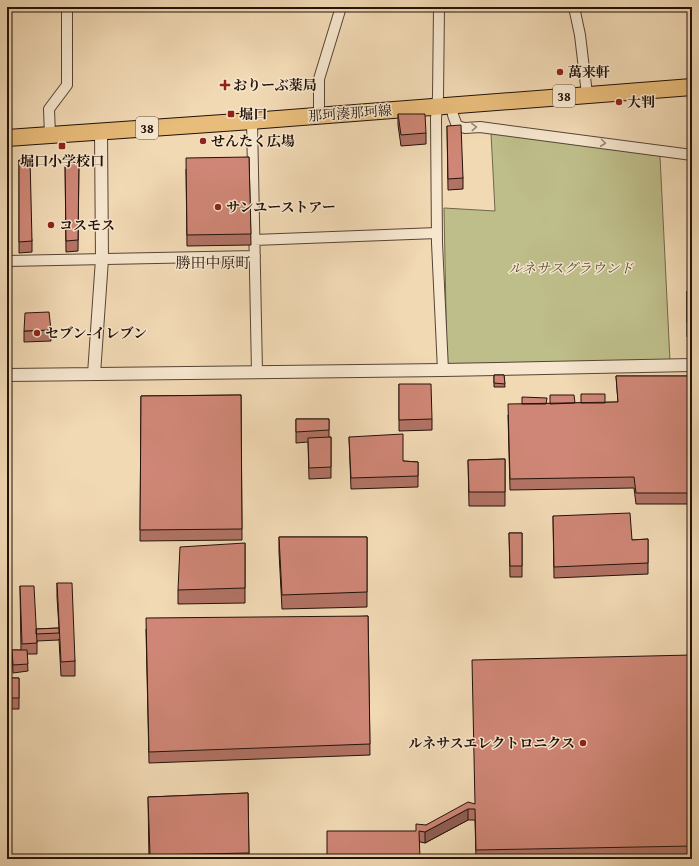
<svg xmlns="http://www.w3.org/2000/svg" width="699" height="866" viewBox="0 0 699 866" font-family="'Gentium Book Plus','Noto Serif JP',serif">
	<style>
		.green { fill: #bebe8a; stroke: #70684a }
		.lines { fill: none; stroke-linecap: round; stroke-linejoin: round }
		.minor-casing { stroke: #564434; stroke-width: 12 }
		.tertiary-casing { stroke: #564434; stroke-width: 14 }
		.primary-casing { stroke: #231209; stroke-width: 18 }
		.minor { stroke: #f6e6ce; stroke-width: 10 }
		.tertiary { stroke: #f6e6ce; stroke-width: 12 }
		.primary { stroke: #e8bc7a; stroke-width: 16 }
		.wall { fill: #b27365; stroke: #231209 }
		.shaded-wall { fill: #915e53; stroke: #231209 }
		.building { fill: #cf8676; stroke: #231209 }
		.oneway { stroke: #978775 }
		.poi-dot { fill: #8f2418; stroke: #f6e6ce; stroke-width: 1.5 }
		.labels { text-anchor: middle; stroke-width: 3; stroke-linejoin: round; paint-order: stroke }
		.shield { fill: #f6e6ce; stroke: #625244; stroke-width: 1 }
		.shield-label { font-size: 13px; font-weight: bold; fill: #231209 }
		.poi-label { font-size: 14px; font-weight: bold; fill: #231209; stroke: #f6e6ce; text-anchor: start }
		.street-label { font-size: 14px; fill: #231209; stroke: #f6e6ce }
		.park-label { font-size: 14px; font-style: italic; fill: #594e36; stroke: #f6e6ce }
		.neighbourhood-label { font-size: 15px; fill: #231209; stroke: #f6e6ce }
	</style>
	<rect width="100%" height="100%" fill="#f1d9b4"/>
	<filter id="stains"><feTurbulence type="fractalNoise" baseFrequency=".005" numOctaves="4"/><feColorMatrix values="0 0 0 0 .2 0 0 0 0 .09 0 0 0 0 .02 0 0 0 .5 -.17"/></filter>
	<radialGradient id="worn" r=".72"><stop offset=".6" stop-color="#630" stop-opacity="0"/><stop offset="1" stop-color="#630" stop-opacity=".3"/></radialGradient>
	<path class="green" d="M 491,133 L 660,156 L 670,361 L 447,365 L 444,208 L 495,211 Z"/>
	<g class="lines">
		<g class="minor-casing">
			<path id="minor" d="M 439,7 L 438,96 L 436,118 L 437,243 L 443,370
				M 574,7 L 580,35 L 587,94
				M 452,105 L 453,115 L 457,126 L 465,128 L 480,127 L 692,155
				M 319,116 L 319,79 L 341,7
				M 252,121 L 257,372
				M 50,135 L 49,109 L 67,85 L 67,7
				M 254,240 L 437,233
				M 7,261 L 255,256"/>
		</g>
		<g class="tertiary-casing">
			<path id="tertiary" d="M 94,374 L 102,259 L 101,131
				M 7,375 L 443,370 L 692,365"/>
		</g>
		<g class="primary-casing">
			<path id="primary" d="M 7,138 L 252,121 L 692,87"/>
		</g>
		<use href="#minor" class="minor"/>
		<use href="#tertiary" class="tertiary"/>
		<use href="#primary" class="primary"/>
	</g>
	<path class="wall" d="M 398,114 L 426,133 L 426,144 L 401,146 L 398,125 Z
		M 447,126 L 463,178 L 463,189 L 448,190 Z
		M 249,157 L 251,245 L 187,246 L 186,169 Z
		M 79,158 L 78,251 L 66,252 L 65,159 Z
		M 19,160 L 32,241 L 32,252 L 19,253 Z
		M 687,291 L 692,292 L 692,337 L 687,337 Z
		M 51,330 L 51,341 L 24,342 L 24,331 Z
		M 494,375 L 504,375 L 505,387 L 494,387 Z
		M 616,376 L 692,376 L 692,504 L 636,504 L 634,488 L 510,490 L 508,415 L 522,404 L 618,402 Z
		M 399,384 L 432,419 L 432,430 L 399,431 Z
		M 241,395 L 242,540 L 140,541 L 141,396 Z
		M 296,419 L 329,419 L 329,437 L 331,437 L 331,478 L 309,479 L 308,442 L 296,443 Z
		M 349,437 L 403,461 L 418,462 L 418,487 L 351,489 Z
		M 505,459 L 505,506 L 469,506 L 468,460 Z
		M 553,516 L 632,540 L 648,539 L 648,574 L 554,578 Z
		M 509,533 L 522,533 L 522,577 L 510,577 Z
		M 279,537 L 367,537 L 367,607 L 282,609 L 279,552 Z
		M 245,543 L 245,603 L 178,604 L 178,590 Z
		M 57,583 L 75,661 L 75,676 L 61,676 L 59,639 L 59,640 L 37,641 L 37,654 L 27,654 L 28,671 L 13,673 L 12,650 L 21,650 L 20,586 L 36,629 L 59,628 L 57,597 Z
		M 368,616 L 370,755 L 149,763 L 146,629 Z
		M 692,655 L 692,857 L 582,859 L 476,859 L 475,820 L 468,820 L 425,843 L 420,842 L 416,831 L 426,825 L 475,804 Z
		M 7,678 L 19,678 L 19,709 L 7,709 Z
		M 248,793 L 249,859 L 149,859 L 148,797 Z"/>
	<path class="shaded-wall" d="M 468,809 L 468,820 L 425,843 L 425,832 Z"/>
	<path class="building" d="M 398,114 L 425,114 L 426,133 L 401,135 Z
		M 461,125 L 463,178 L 448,179 L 447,126 Z
		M 249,157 L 251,234 L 187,235 L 186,158 Z
		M 30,158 L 32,241 L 19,242 L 19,160 Z
		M 79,158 L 78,240 L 66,241 L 65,159 Z
		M 687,291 L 692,292 L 692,322 L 687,323 Z
		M 49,312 L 51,330 L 24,331 L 25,313 Z
		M 494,375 L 504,375 L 505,384 L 494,383 Z
		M 616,376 L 692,376 L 692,493 L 636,493 L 634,477 L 510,479 L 508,404 L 618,402 Z
		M 399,384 L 431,384 L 432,419 L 399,420 Z
		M 581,394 L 605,394 L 605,403 L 581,403 Z
		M 241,395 L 242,529 L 140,530 L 141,396 Z
		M 550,395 L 574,395 L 575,403 L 550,404 Z
		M 522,397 L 547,398 L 546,404 L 522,404 Z
		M 296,419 L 329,419 L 329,430 L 296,432 Z
		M 403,434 L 403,461 L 418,462 L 418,476 L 351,478 L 349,437 Z
		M 331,437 L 331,467 L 309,468 L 308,438 Z
		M 505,459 L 505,492 L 469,492 L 468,460 Z
		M 630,513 L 632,540 L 648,539 L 648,563 L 554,567 L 553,516 Z
		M 509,533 L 522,533 L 522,566 L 510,566 Z
		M 279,537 L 367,537 L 367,592 L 282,595 Z
		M 245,543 L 245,588 L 178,590 L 180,547 Z
		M 57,583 L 72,583 L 75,661 L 61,662 Z
		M 20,586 L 34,586 L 37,643 L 22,644 Z
		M 368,616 L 370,744 L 149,752 L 146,618 Z
		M 59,628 L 59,633 L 36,634 L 36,629 Z
		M 12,650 L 27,650 L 28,664 L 13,665 Z
		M 692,655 L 692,846 L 476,850 L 475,809 L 468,809 L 425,832 L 419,831 L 420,859 L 327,859 L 327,831 L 416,831 L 416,824 L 426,825 L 468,802 L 475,804 L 472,660 Z
		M 7,678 L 19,678 L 19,698 L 7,698 Z
		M 248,793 L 249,853 L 150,855 L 148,797 Z"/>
	<defs><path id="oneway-chevron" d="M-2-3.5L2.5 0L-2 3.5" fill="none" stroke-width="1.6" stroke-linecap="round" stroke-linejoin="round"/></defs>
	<g class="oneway">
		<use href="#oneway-chevron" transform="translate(474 127) rotate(-3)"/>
		<use href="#oneway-chevron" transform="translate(603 143) rotate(7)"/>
	</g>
	<g class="poi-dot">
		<circle cx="560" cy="72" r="4"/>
		<path d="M223 79h4v4h4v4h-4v4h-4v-4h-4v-4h4z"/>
		<circle cx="619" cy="102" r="4"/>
		<rect x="227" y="110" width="8" height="8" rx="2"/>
		<circle cx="203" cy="141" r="4"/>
		<rect x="58" y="142" width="8" height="8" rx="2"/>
		<circle cx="218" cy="207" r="4"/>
		<circle cx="51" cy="225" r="4"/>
		<circle cx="37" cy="333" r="4"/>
		<circle cx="583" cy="743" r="4"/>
	</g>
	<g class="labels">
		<g class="shield">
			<rect x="553" y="85" width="22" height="22" rx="3"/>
			<rect x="136" y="117" width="22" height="22" rx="3"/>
		</g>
		<g class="shield-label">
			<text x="564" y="101">38</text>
			<text x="147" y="133">38</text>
		</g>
		<g class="poi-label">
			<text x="568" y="77">萬来軒</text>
			<text x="233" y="90">おりーぶ薬局</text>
			<text x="627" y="107">大判</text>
			<text x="239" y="119">堀口</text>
			<text x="211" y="146">せんたく広場</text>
			<text x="62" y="166" text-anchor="middle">堀口小学校口</text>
			<text x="226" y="212">サンユーストアー</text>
			<text x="59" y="230">コスモス</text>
			<text x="45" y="338">セブン-イレブン</text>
			<text x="575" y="748" text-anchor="end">ルネサスエレクトロニクス</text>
		</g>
		<g class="street-label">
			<text transform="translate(350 113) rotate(-4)" y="5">那珂湊那珂線</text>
		</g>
		<g class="park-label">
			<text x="571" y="273">ルネサスグラウンド</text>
		</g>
		<g class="neighbourhood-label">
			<text x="213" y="268">勝田中原町</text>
		</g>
	</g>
	<rect width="699" height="866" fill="none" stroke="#f1d9b4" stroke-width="24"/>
	<rect x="8" y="8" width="683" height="850" fill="none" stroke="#231209" stroke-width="2"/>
	<rect x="12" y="12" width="675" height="842" fill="none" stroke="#231209"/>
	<rect width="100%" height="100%" filter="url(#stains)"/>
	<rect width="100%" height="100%" fill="url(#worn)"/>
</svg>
